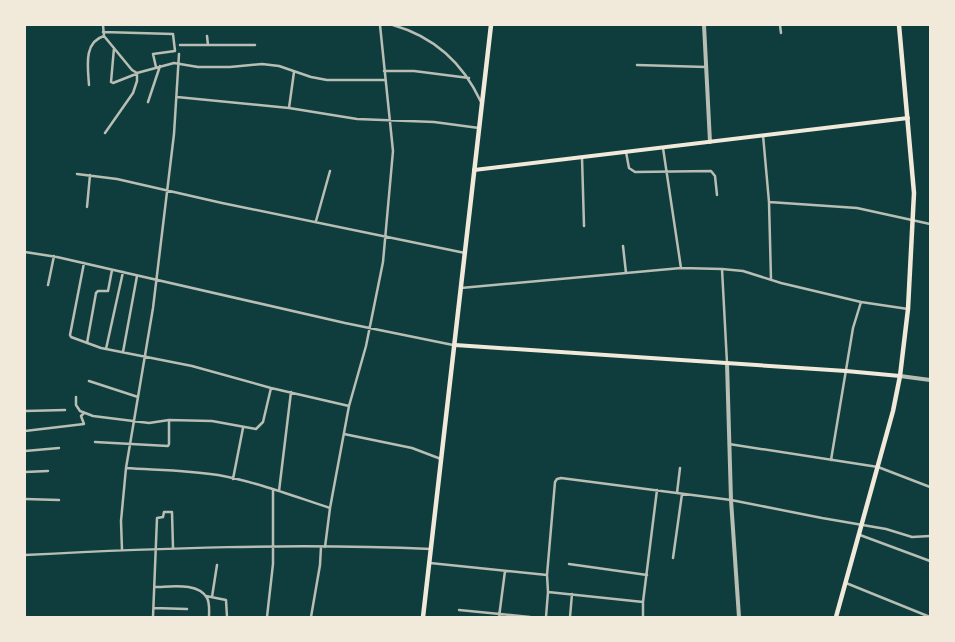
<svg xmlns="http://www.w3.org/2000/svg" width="955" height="642" viewBox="0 0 955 642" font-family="Poppins,sans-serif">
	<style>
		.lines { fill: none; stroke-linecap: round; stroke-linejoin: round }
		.minor { stroke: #b8beb3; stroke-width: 2.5 }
		.tertiary { stroke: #b8beb3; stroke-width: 4 }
		.secondary { stroke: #f1e9da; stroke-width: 4 }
		.primary { stroke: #f1e9da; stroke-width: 4.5 }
	</style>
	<rect width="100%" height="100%" fill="#0f3d3e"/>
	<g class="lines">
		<path class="minor" d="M 103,25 L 104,36 L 132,70 L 137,73 L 174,63 L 198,67 L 230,67 L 262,64 L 279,66 L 311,77 L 327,80 L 385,80
			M 393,25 C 435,37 463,63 481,102
			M 780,25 L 781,33
			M 103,32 L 173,34 L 175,51 L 153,54 L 156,67
			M 207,36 L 208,45
			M 180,45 L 255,45
			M 114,48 L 111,82 L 113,83 L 136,74
			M 637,65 L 706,67
			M 384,71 L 414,71 L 469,78
			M 89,85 C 88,68 83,42 104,36
			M 177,97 L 289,108 L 357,119 L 434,122 L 479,128
			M 148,102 L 160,66
			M 289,108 L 294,72
			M 105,133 L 133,93 L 137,81 L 137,73
			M 763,135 L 769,202 L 771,279
			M 663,148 L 681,268
			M 626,152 L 629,168 L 635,172 L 711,171 L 715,176 L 717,195
			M 582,157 L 584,226
			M 77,174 L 117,179 L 222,203 L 465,253
			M 769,202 L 857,208 L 930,224
			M 87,207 L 90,175
			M 316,221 L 330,171
			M 623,246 L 626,273
			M 25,252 L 57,257 L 345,323 L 453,345
			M 84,263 L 70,335 L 71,337 L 101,348 L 192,366 L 271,388 L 349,406
			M 722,269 L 727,363
			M 48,285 L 54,256
			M 461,288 L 681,268 L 722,269 L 743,271 L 781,283 L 861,302 L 908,309
			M 87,343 L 96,293 L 98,291 L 108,291 L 112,270
			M 106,349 L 123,272
			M 123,352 L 137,276
			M 89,381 L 138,397
			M 76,397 L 76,405 L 80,411 L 93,416 L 149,423 L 169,420 L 212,421 L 256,429 L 263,422 L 271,388
			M 25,411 L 65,410
			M 25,431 L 84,424 L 81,416 L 84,413
			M 344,434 L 412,448 L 441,459
			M 95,442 L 168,446 L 169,444 L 169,420
			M 729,444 L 878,467 L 930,487
			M 25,451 L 59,448
			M 831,460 L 853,328 L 861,302
			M 126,468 C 157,470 188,470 218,475 C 257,482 293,496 330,508
			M 25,472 L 48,471
			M 233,479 L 243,428
			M 279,491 L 291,392
			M 677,493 L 680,468
			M 25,499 L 59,500
			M 860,535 L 930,561
			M 325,547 L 330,508 L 349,406 L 366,346 L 383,262 L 393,151 L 380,25
			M 122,550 L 121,521 L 126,468 L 153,308 L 174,134 L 179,54
			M 25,555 C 160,548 295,543 431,549
			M 673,558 L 682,494
			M 430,563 L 547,575 L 555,482 L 557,479 L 561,478 L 731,500 L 822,518 L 886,529 L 912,537 L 930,536
			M 569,564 L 647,575
			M 547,575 L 548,592
			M 846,583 L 930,617
			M 155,587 C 170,587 198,582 207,598 C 210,603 209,611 209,617
			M 206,596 L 226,600 L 227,617
			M 212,597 L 217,565
			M 154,608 L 187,609
			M 459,610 L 530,617
			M 153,617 L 157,518 L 163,517 L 164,512 L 172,512 L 173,548
			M 267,617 L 273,564 L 273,490
			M 311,617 L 320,565 L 321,547
			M 499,617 L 505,571
			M 546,617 L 548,592 L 643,602
			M 570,617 L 572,594
			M 643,617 L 643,602 L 657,490"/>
		<path class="tertiary" d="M 704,25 L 710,142
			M 727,363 L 731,500 L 739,617
			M 900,376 L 930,380"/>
		<path class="secondary" d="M 474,170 L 908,118
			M 455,345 L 846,371 L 900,376"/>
		<path class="primary" d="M 423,617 L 491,25
			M 836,617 L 893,411 L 900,376 L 908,309 L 914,193 L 899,25"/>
	</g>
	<rect width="955" height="642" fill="none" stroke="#f1e9da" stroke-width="52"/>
</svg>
